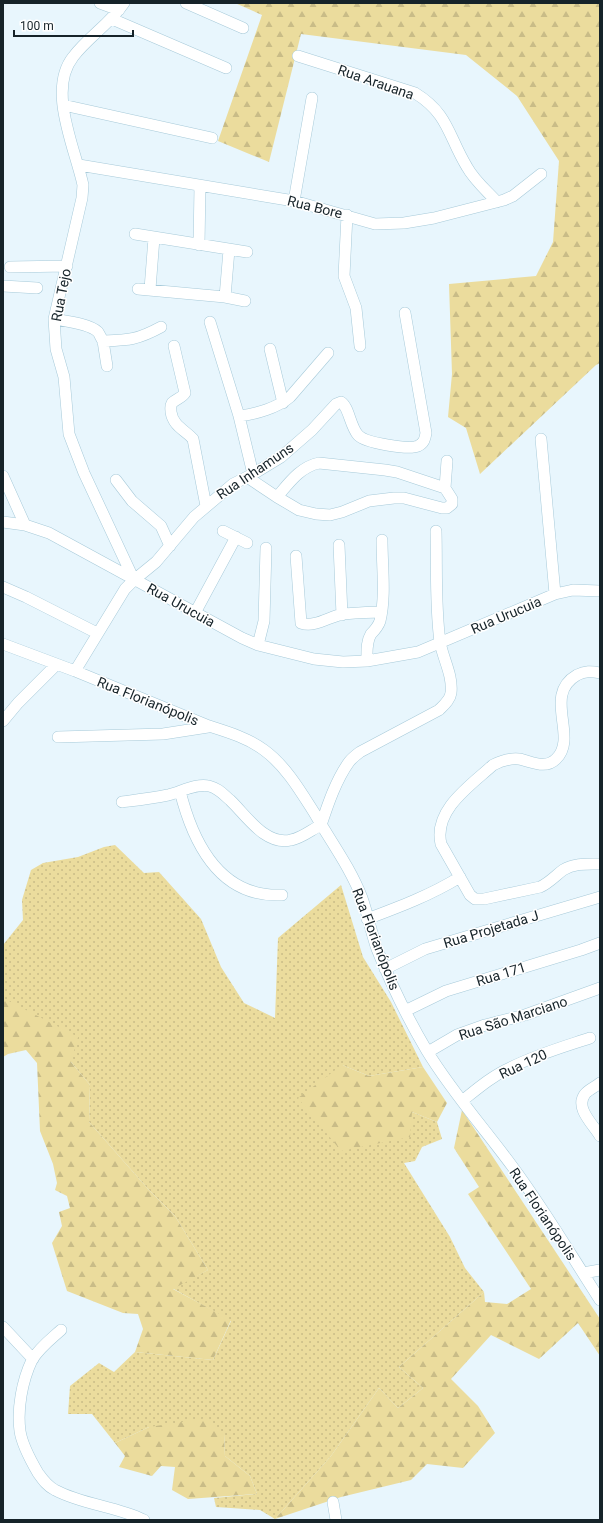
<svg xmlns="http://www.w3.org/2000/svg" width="603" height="1523" viewBox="0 0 603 1523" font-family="Roboto,sans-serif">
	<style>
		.grass { fill: url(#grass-dots) }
		.forest { fill: url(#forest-firs) }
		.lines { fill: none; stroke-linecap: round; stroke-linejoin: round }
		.minor-casing { stroke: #a7cad9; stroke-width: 12 }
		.minor { stroke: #fff; stroke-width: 11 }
		.labels { text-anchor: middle; stroke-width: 3; stroke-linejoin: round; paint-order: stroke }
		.street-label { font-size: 14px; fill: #162329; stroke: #fff }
	</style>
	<defs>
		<pattern id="grass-dots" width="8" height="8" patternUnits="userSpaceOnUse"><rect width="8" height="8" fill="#ebdc9d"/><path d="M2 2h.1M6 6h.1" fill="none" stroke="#c9bc87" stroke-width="1.8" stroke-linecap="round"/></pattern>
		<pattern id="forest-firs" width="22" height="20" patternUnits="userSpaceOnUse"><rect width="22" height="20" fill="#ebdc9d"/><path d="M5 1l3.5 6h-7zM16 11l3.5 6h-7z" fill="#c9bc87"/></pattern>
	</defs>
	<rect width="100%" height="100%" fill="#e8f6fd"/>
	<path class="grass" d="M 115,845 L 144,873 L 159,872 L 201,919 L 221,967 L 244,1003 L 275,1018 L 278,938 L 341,885 L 363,957 L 391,1002 L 423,1067 L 369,1076 L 342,1065 L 412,1112 L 437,1122 L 442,1139 L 422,1147 L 415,1161 L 404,1163 L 450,1237 L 465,1268 L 484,1292 L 399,1367 L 423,1388 L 398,1408 L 379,1388 L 331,1456 L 275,1519 L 260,1510 L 216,1507 L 214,1498 L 257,1494 L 250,1476 L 225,1456 L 224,1434 L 149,1427 L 115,1443 L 92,1414 L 68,1414 L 70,1386 L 99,1363 L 114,1372 L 135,1352 L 213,1360 L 231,1321 L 172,1288 L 208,1270 L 175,1216 L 149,1190 L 89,1122 L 90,1085 L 71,1062 L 3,998 L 3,945 L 23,920 L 22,900 L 31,870 L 43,863 L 78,857 L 104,847 Z"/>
	<path class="forest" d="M 235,3 L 600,3 L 600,363 L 596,365 L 480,474 L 466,428 L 448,417 L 452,374 L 449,284 L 536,276 L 553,242 L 559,161 L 517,96 L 466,55 L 301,34 L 269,162 L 218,141 L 262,15 Z
		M 3,998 L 78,1037 L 71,1062 L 90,1085 L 89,1122 L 149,1190 L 175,1216 L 208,1270 L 173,1289 L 231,1320 L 213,1360 L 135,1352 L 143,1329 L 138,1314 L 123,1313 L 67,1291 L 52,1243 L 62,1226 L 59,1212 L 70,1208 L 67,1196 L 55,1190 L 57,1183 L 53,1164 L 40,1131 L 37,1063 L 26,1050 L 8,1054 L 3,1057 Z
		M 342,1065 L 369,1076 L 423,1067 L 447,1103 L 437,1122 L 412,1112 L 410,1137 L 341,1151 L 298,1098 Z
		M 462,1110 L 600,1319 L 600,1356 L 578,1323 L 539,1359 L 491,1335 L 451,1379 L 478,1406 L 495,1433 L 463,1468 L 427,1464 L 411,1480 L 341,1497 L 275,1519 L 331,1456 L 379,1388 L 398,1408 L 423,1388 L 399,1367 L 484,1292 L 485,1302 L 507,1304 L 531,1289 L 468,1194 L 479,1187 L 454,1148 Z
		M 208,1418 L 224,1434 L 225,1456 L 250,1476 L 257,1494 L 188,1499 L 172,1490 L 175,1467 L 161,1466 L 152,1476 L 119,1467 L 125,1456 L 115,1443 L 149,1427 Z"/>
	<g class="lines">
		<g class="minor-casing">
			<path id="minor" d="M 100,3 L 119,10
				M 124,3 C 110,24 88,37 73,57 C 47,90 75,148 83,185 L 82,198 L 54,319 L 56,349 L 64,377 L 69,434 L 84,473 L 134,580
				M 186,3 L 243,28
				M 112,19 L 226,68
				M 298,56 L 415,93 C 449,114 448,136 467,167 C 474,180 487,191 497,202
				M 63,105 L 212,138
				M 79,165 L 294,201 L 375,224 L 404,223 L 434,218 L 504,200 L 513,196 L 541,174
				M 294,201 L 312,98
				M 347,215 L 344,276 L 356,308 L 360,346
				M 135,234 L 247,252
				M 199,245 L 200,186
				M 10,267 L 67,266
				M 3,286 L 37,288
				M 138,289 L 225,297 L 229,250
				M 150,289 L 154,238
				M 225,297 L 245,301
				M 54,319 C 65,321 90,324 98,332 C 100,335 101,338 103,341 C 129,340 137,340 161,327
				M 210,322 L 239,416 L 253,474
				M 103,341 L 107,366
				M 174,346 L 185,393 C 182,398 176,399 172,403 C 170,406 171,409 171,412 C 173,426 185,430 193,439 L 206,506
				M 270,349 L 283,403
				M 239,416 C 256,414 277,408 290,397 L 328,353
				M 541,439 L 555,594
				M 3,476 L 25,525
				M 247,477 L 277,497 L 299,510 L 316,514 L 330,515 L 342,512 L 369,501 L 394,498 L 404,498 L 442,508 L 447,508 L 452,504 L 452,499 L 445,488 L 397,472 L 385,470 L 319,463 C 300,467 289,483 277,497
				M 116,480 L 132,501 L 161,526 L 170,546
				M 445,488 L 447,461
				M 3,522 L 25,525 L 49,533 L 242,638 L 258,645 L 314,659 L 343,662 L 367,661 L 418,652 L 555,594 L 573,590 L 600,591
				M 223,531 L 247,543
				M 339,545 L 342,615
				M 296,556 L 301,623 C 315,628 330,616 343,614 C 356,613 369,612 381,612
				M 3,587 L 26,597 L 97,633
				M 195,613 L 236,537
				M 3,644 L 75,671 L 209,726 C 228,732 248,738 264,750 C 286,766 301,792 315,814 C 331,842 350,867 362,898 C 368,915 371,932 377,949 C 391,984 408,1019 427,1051 C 452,1092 484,1128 512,1166 C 544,1209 571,1255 600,1300
				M 258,645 L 264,621 L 266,548
				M 367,661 C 367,652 366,642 371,634 C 375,630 378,627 380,621 C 386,596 382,567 382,540
				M 75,671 L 125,589 L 134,580 L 156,562 L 194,517 L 233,484 L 253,474 L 281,457 L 312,430 L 336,404 L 341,402 C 349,407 350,426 358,435 C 365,443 409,450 418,446 C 424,443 425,439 426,433 L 405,313
				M 600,673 C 591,671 585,671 577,675 C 542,695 579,737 556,759 C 545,770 531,761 519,759 C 509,758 501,761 493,765 C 471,785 433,810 441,844 L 470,895 L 475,899 L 484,899 L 540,887 C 549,883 555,876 563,870 C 574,863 587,864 600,864
				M 3,721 L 18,703 L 56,665
				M 58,737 L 163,734 L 208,727
				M 180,791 C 193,843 220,898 282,895
				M 122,802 C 137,800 153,798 168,795 C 181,792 196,783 209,786 C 218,788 223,794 230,800 C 246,815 265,846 291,840 C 302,838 311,830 321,825 C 328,804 336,780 349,762 C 352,758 356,755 360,752 L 439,710 C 444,705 450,700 451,693 C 453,675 443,659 440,642 C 435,605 437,568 436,531
				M 367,919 C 399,907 431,895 460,877
				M 385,969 L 425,949 L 600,897
				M 405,1011 L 446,991 L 581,950 L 600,943
				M 428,1052 L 457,1035 L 485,1025 L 525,1015 L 600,988
				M 600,1083 C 595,1087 588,1090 585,1094 C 574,1108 594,1125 600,1136
				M 462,1101 C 477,1089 492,1076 510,1068 C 535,1055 563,1047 590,1038
				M 583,1273 L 600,1270
				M 3,1327 L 33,1359
				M 61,1330 C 51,1339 39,1348 32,1360 C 22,1381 17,1409 20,1431 C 22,1445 31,1461 38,1473 C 43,1480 47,1486 55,1490 C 83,1505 116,1506 144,1520
				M 333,1502 L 336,1520"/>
		</g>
		<use href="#minor" class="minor"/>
	</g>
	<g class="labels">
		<g class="street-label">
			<text transform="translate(376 82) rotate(19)" y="5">Rua Arauana</text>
			<text transform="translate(315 207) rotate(14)" y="5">Rua Bore</text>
			<text transform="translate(61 295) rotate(-79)" y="5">Rua Tejo</text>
			<text transform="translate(255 471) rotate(-34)" y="5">Rua Inhamuns</text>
			<text transform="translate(181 605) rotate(29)" y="5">Rua Urucuia</text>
			<text transform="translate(506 615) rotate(-23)" y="5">Rua Urucuia</text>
			<text transform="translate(148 701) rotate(22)" y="5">Rua Florianópolis</text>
			<text transform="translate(491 929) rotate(-17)" y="5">Rua Projetada J</text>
			<text transform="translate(376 939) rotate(69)" y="5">Rua Florianópolis</text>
			<text transform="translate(501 974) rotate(-17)" y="5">Rua 171</text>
			<text transform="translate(513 1018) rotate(-18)" y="5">Rua São Marciano</text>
			<text transform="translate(523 1064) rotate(-25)" y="5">Rua 120</text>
			<text transform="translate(543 1214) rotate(56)" y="5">Rua Florianópolis</text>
		</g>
	</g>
	<rect width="603" height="1523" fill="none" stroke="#162329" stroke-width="8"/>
	<path d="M14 30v6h119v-6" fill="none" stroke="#162329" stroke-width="2"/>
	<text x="20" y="30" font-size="12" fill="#162329" stroke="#ffffff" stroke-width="3" paint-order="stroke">100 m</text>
</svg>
